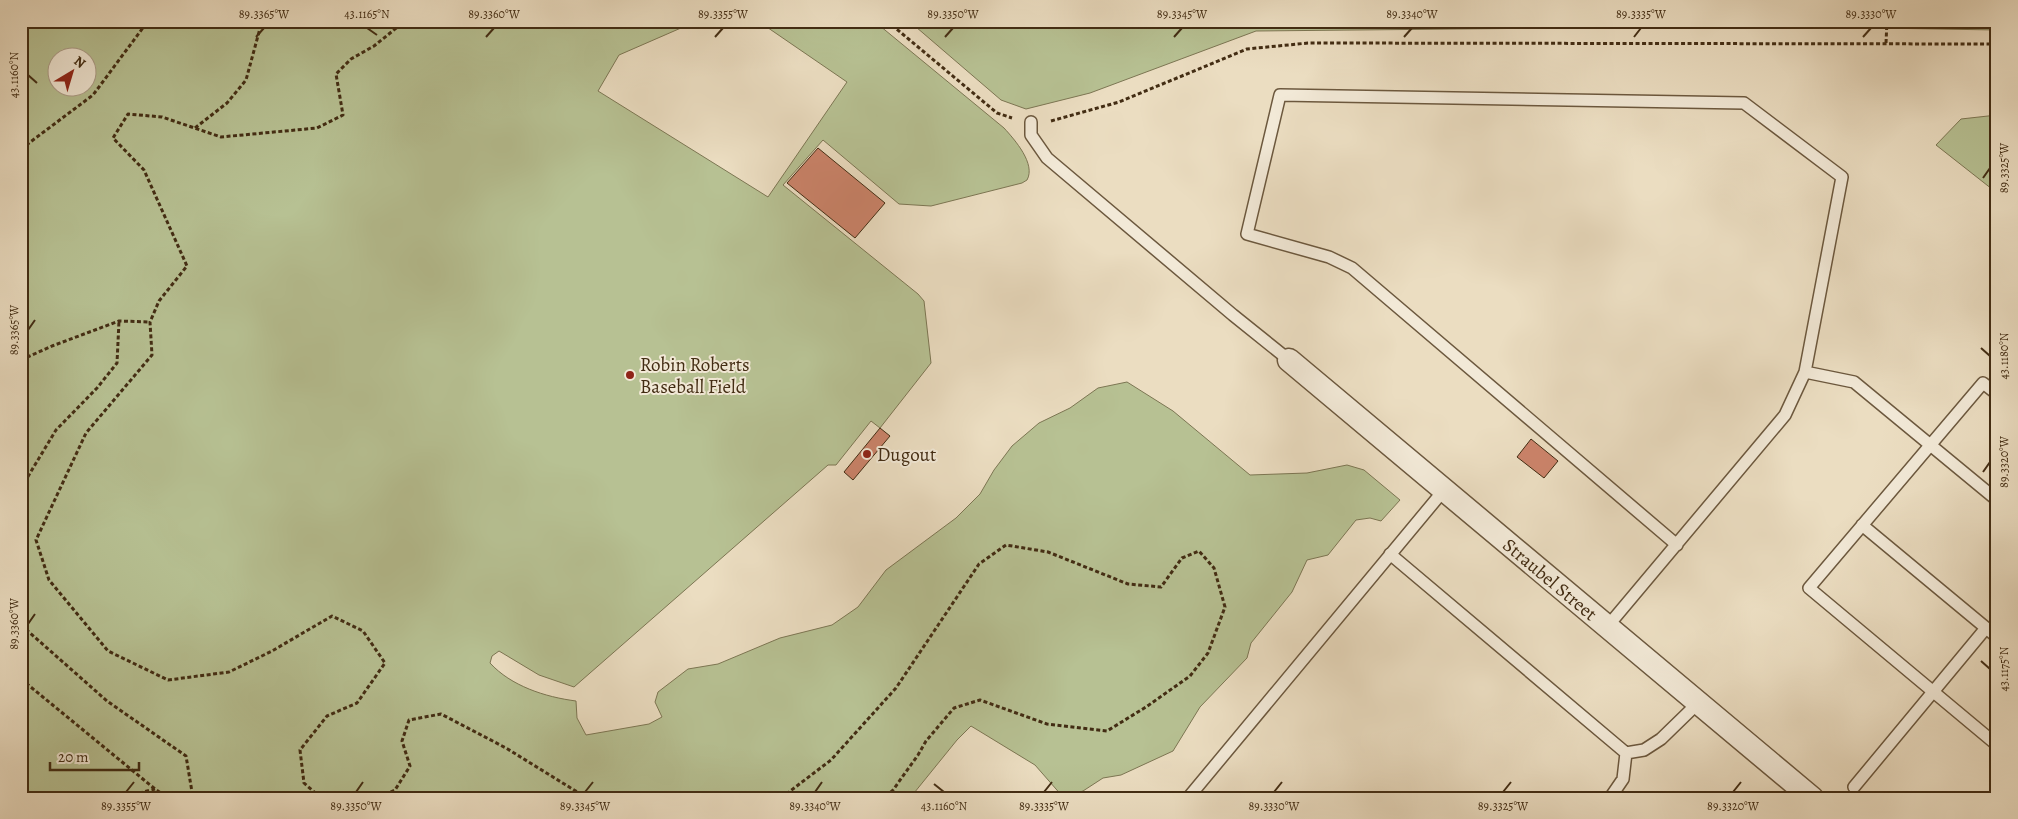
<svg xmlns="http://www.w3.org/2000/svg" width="2018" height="819" viewBox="0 0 2018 819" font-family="Alegreya,serif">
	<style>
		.green { fill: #b7c193; stroke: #7c7653; fill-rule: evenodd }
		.building { fill: #cb836a; stroke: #422c13 }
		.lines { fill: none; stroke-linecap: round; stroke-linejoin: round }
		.lane-casing { stroke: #6c583e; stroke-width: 14 }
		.street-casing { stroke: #6c583e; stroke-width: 25 }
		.path { stroke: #422c13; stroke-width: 3; stroke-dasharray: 4 2.5; stroke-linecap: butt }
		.lane { stroke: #f2e9d7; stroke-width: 11 }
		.street { stroke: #f2e9d7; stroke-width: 22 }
		.ticks { fill: none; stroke: #422c13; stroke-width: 2 }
		.poi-dot { fill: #8f2418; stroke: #f2e9d7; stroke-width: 2 }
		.labels { text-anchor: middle; stroke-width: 4; stroke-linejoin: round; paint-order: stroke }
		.poi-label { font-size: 19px; fill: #422c13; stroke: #f2e9d7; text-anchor: start }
		.street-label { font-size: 19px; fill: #422c13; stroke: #f2e9d7 }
		.neatline { fill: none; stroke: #422c13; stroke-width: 2 }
		.ticks-label { font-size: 12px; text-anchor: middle; fill: #422c13 }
	</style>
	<rect width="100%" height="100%" fill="#ebddc1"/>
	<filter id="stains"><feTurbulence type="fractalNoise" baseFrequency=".004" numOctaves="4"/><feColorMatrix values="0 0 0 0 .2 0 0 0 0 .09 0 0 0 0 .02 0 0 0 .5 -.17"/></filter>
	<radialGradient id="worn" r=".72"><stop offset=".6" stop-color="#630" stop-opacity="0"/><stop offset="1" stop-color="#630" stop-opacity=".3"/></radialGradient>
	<path class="green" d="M 21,21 L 697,21 L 619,55 L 598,91 L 768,197 L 847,82 L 758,21 L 874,21 L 1004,128 C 1015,140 1036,164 1027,180 L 1022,183 L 931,206 L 899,204 L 823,140 L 783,185 L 918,294 L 924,301 L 931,363 L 880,428 L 871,421 L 836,465 L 828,465 L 574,687 L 539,675 L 499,651 L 492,656 L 490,663 C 511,686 545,697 576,701 L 577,718 L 586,735 L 649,724 L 662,717 L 655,702 L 658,692 L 688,669 L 718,664 L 780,638 L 832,625 L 858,607 L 886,570 L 956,518 L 980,494 L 994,470 L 1012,446 L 1039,423 L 1070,408 L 1098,388 L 1127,382 L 1173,411 L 1250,475 L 1307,473 L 1347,465 L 1364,470 L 1400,500 L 1381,521 L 1370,518 L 1356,520 L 1328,555 L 1307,560 L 1292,592 L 1251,643 L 1247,658 L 1200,707 L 1173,751 L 1121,775 L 1103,778 L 1083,791 L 1063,797 L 1035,765 L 971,726 L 957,740 L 910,798 L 21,798 ZM 58,58 L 88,58 L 88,88 L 58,88 Z
		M 909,21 L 1997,21 L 1997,30 L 1758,26 L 1256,31 L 1090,93 L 1026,109 L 1001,100 Z
		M 1997,115 L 1997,193 L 1936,145 L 1961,119 Z"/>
	<path class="building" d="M 818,148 L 885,203 L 855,238 L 787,183 Z
		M 880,428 L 890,436 L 853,480 L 844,472 Z
		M 1531,439 L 1558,461 L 1544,478 L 1517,457 Z"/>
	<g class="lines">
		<g class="lane-casing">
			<path id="lane" d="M 1031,122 L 1031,135 L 1047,158 L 1233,315 L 1289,360
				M 1805,372 L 1854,382 L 1997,500
				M 1997,394 L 1983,383 L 1809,588 L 1997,745
				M 1862,525 L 1997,637
				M 1390,554 L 1626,753 L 1644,750 L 1661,739 L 1698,703
				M 1607,627 L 1785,415 L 1805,372 L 1842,177 L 1744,103 L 1280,95 L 1247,234 L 1329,257 L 1352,268 L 1677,545
				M 1854,787 L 1986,628
				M 1188,798 L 1444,490
				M 1610,798 L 1623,779 L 1626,753"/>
		</g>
		<g class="street-casing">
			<g id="street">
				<path id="s1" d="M 1289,360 L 1812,798"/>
			</g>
		</g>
		<path class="path" d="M 887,21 L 997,113 L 1012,118
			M 1886,43 L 1887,21
			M 1051,121 L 1119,102 L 1247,49 L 1308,43 L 1997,44
			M 195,128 L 227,103 L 246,80 L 262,21
			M 21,149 L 93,95 L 148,21
			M 21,360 L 52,346 L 119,321 L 150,322
			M 21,488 L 56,430 L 97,388 L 117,363 L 119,321
			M 21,625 L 107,701 L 186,756 L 193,798
			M 21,679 L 155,789 L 168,798
			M 120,798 L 155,789
			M 321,798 L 304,783 L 300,750 L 327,716 L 357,703 L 385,663 L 363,631 L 332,616 L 272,651 L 229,672 L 168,680 L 108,651 L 49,580 L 36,540 L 86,433 L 152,355 L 150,322 L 159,301 L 187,266 L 144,170 L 113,138 L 128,114 L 162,117 L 221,137 L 317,128 L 343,115 L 336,74 L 351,59 L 374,46 L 405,21
			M 379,798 L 395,790 L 410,766 L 402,741 L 409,720 L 441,714 L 506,748 L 587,798
			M 781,798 L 831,760 L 896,688 L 979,564 L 1006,545 L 1048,552 L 1128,584 L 1161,587 L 1182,558 L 1199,551 L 1214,568 L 1225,607 L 1208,653 L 1190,676 L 1146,707 L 1107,731 L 1047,724 L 980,700 L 954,708 L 926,741 L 918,755 L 893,790 L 884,798"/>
		<use href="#lane" class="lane"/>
		<use href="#street" class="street"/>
	</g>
	<path class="ticks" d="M 367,28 L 377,35M 256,37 L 264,28M 486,37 L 494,28M 715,37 L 723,28M 945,37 L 953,28M 1174,37 L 1182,28M 1404,37 L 1412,28M 1634,37 L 1641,28M 1863,37 L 1871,28M 28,75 L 37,83M 1983,178 L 1990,168M 28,330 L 35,320M 1981,348 L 1990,356M 1983,472 L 1990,462M 28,624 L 35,614M 1981,661 L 1990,669M 934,784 L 944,792M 126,792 L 134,782M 356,792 L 363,782M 585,792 L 593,782M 815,792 L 822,782M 1044,792 L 1052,782M 1274,792 L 1282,782M 1503,792 L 1511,782M 1733,792 L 1741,782"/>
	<g class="poi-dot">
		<circle cx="630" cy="375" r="5"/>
		<circle cx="867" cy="454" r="5"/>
	</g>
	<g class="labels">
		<g class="poi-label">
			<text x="640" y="371">Robin Roberts<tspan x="640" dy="22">Baseball Field</tspan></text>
			<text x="877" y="461">Dugout</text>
		</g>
		<g class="street-label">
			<text dy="7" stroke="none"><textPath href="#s1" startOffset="341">Straubel Street</textPath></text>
		</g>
	</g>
	<rect width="2018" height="819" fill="none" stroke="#ebddc1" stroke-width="55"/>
	<g transform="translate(72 72) rotate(38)"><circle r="24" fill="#f2e9d7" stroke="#ac9d89"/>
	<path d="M0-4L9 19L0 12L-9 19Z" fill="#8f2418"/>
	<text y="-8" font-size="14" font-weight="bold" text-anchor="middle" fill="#422c13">N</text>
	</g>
	<path d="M50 762v8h89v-8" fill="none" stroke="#422c13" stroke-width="2.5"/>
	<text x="58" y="762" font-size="15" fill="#422c13" stroke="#f2e9d7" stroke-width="4" paint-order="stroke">20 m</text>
	<rect x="28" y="28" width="1962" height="764" class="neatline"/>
	<g class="ticks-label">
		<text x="264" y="18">89.3365°W</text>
		<text x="367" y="18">43.1165°N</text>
		<text x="494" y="18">89.3360°W</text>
		<text x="723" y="18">89.3355°W</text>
		<text x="953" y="18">89.3350°W</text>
		<text x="1182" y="18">89.3345°W</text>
		<text x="1412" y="18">89.3340°W</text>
		<text x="1641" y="18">89.3335°W</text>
		<text x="1871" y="18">89.3330°W</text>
		<text transform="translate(14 75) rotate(-90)" y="4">43.1160°N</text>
		<text transform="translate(2004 168) rotate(-90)" y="4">89.3325°W</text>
		<text transform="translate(14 330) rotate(-90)" y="4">89.3365°W</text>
		<text transform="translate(2004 356) rotate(-90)" y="4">43.1180°N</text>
		<text transform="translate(2004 462) rotate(-90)" y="4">89.3320°W</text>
		<text transform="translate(14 624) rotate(-90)" y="4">89.3360°W</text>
		<text transform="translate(2004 669) rotate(-90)" y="4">43.1175°N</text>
		<text x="126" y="810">89.3355°W</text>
		<text x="356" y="810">89.3350°W</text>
		<text x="585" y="810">89.3345°W</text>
		<text x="815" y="810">89.3340°W</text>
		<text x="944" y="810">43.1160°N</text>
		<text x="1044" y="810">89.3335°W</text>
		<text x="1274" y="810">89.3330°W</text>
		<text x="1503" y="810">89.3325°W</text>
		<text x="1733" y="810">89.3320°W</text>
	</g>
	<rect width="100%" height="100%" filter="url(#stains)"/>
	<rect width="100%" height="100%" fill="url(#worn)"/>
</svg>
